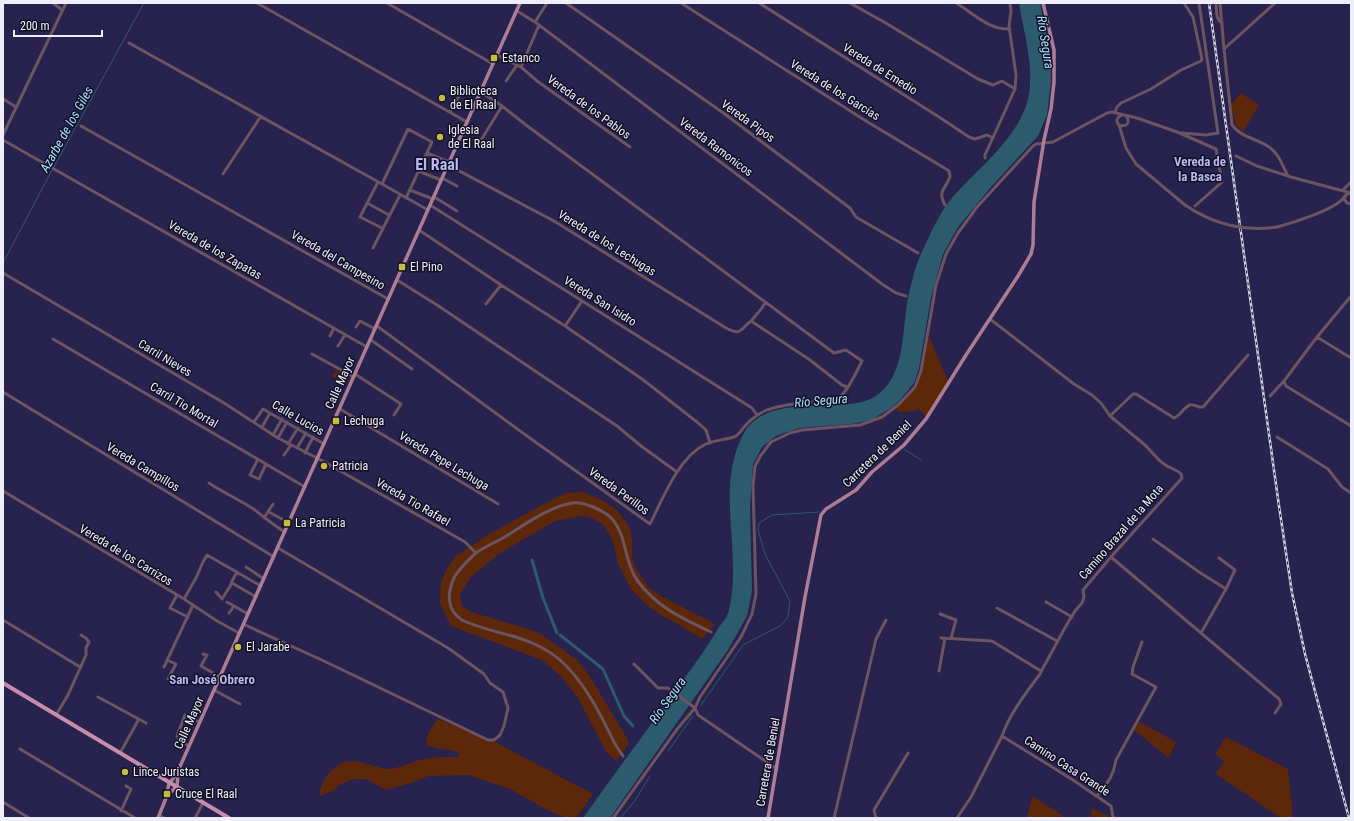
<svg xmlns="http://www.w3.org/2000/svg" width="1354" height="821" viewBox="0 0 1354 821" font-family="'Roboto Condensed',sans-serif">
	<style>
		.green { fill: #5d2809 }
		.water { fill: #2c5b6e }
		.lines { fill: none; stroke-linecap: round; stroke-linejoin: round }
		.stream { stroke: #2c5b6e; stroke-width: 1 }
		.canal { stroke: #2c5b6e; stroke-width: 3 }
		.minor { stroke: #6c5461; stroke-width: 3 }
		.major { stroke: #ad7d96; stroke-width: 3.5 }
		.highway { stroke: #c68dab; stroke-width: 4 }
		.rail-casing { stroke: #d4d3e4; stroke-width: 2.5 }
		.rail { stroke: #110f24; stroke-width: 1; stroke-dasharray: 3; stroke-linecap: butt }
		.minor-bridge { stroke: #6c5461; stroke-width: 3 }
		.poi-dot { fill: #c4bd3e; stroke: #110f24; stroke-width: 1.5 }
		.labels { text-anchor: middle; stroke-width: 3; stroke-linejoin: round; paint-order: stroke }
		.poi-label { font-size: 12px; fill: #efeffb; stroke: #110f24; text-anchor: start }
		.street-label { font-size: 12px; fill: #efeffb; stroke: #110f24 }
		.water-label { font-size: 13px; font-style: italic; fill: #a6e3fd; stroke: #110f24 }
		.neighbourhood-label { font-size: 13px; font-weight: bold; fill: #bab8f1; stroke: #110f24 }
		.district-label { font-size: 16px; font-weight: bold; fill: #bab8f1; stroke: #110f24 }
	</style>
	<rect width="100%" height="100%" fill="#28224f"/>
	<path class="green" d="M 1241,93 L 1259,105 L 1243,132 L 1235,124 L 1231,104 Z
		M 929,336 L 948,381 L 926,417 L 919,409 L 914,411 L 899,412 L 896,409 L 897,407 L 914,389 L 921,375 Z
		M 336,370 L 349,378 L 346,384 L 332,376 Z
		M 583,492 L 602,500 L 617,510 L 630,528 L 632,539 L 632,556 L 635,567 L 648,587 L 659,595 L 715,624 L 702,639 L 669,619 L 664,617 L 649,607 L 631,589 L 618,564 L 614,544 L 609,533 L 603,524 L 592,518 L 582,516 L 555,521 L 500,553 L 471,577 L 460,594 L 462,606 L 471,612 L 528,629 L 541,634 L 576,659 L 589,675 L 628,740 L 628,745 L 616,761 L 607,753 L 578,698 L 561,676 L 542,660 L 451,626 L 440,603 L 441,582 L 448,567 L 456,556 L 491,533 L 536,508 L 566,493 Z
		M 438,719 L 495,742 L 593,794 L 576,818 L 568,818 L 551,812 L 510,789 L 468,775 L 428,776 L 411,783 L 386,790 L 366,779 L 354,779 L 341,784 L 331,792 L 319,796 C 321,785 324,778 332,770 C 353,751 367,768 390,769 C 397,769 416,760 425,759 C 436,757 448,757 459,757 L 459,752 L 427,746 C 425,735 432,727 438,719 Z
		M 1140,722 L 1176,742 L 1169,758 L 1134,730 Z
		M 1226,737 L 1288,769 L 1293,818 L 1281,818 L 1216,774 L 1224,761 L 1215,754 Z
		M 1032,796 L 1062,815 L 1062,818 L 1027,818 Z
		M 1092,808 L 1110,817 L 1114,815 L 1119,818 L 1090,818 Z"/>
	<path class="water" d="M 1019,3 L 1040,3 L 1050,54 L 1051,82 L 1047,115 L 1038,136 L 991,187 L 958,227 L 943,254 L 931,298 L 919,368 L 914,383 L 900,400 L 891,408 L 871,420 L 852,424 L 799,428 L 776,436 L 762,447 L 753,464 L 750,509 L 752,591 L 747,616 L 728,650 L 610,818 L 583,818 C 619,767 657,717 694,665 C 703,653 711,640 719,627 C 723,622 728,616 729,610 C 743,552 714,487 744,433 C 760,403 808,406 837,405 C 852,404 868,403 880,393 C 903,373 902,339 906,312 C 907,300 910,288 913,277 C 916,264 922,251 928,239 C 933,227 940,214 948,203 C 974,170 1017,142 1028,99 C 1035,68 1024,34 1019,3 Z"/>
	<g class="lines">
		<path class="stream" d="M 54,167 L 144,3
			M 3,263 L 52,170
			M 904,449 L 921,460
			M 701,705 L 743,645 L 780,626 L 788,617 L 790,601 L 765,554 L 758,530 L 759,523 L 772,515 L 819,512
			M 668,751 L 693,716
			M 620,818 L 634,802 L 650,776"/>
		<path class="canal" d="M 532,560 L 543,598 L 557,633
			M 560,635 L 603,669 L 624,716 L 633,726"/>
		<path class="minor" d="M 53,3 L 62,10
			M 257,3 L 467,122
			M 387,3 L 493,64
			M 566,3 L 722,112 L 850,208 L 856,217 L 918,253
			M 681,3 L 866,121 L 946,169 L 949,171 L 950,177 C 946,189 937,190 945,205
			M 759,3 L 939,117 L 969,137 L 975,139 L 987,135 L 993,138
			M 850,3 L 884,22 L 978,79 L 993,85 L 1002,81 L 1015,89
			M 956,3 C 973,13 989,30 1010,29
			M 1216,3 C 1217,10 1215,19 1222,23
			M 1220,3 L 1224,49
			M 1275,3 L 1224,49 L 1232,125 C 1242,138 1256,138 1269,147 C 1280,155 1282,165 1288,176
			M 517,11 L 535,22 L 882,284 L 896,293 L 906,296
			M 535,22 L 547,3
			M 129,43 L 382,184
			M 497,55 L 521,67 L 537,81 L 630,147
			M 521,67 L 539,25
			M 506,81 L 517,65
			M 3,99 L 16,107
			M 450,112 L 463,89
			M 1115,112 L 1117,107 L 1121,103 L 1151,89 L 1181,70 L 1201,61 L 1202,59 L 1193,17 L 1184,3
			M 1122,115 C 1116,117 1115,123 1121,126 L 1126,125 C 1129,123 1129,119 1126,116
			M 1119,125 L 1126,148 L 1136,164 L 1185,205
			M 81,126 L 388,299
			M 1182,133 L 1206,135 L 1218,133 L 1199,3
			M 3,135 L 66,3
			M 3,140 L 367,347
			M 478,145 L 502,106
			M 427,153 L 449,162
			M 1236,156 L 1257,166 L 1291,177 L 1351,193
			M 985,158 L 985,155 L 1015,89 L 1016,75 L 1009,26 L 1011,11 L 1010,3
			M 448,165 L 554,221 L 726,328 C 742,336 739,330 751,321
			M 418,171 L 441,180
			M 223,174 L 261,116
			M 442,178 L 457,186
			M 378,182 L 360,217 L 382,228
			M 410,190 L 433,199
			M 1343,190 L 1351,182
			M 1350,193 L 1346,195 L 1344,199 L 1347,203 L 1351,204
			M 434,197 L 457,211
			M 406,198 L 432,142 L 408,129 L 382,184 L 428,210
			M 367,203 L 389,215
			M 430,205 L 752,408 L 757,415
			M 1277,227 C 1292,223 1338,209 1345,196
			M 419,230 L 501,285 L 486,304
			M 373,248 L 400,195
			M 3,273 L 224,403 L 278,438 L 321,460 L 465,542 L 476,553
			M 397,280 L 437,305 L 617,426 L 641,446 L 677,472
			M 501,285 L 565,326 L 582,301
			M 765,303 L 762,308 L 751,321 L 810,360 L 842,385 L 847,387
			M 377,326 L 527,436 L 650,524 C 662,500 679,457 704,445 C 713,440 725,440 734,437 C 739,435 741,430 745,426 C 751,419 758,414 767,410 C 781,405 798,403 813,402 C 819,402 828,403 834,401 C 845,398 857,371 862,361 L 846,350 L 834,353 L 526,125 L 502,106 L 481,92
			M 565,326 L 642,379 L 697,422 L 706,430 L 710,443
			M 356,327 L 360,321 L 375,329
			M 330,336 L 334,328
			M 1317,337 L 1351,296
			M 53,339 L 305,487
			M 371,340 L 412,369
			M 338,346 L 345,335
			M 312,354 L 354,377
			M 1351,358 L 1317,337 L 1284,381 L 1286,386 L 1351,426
			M 355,374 L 401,404 L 394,415
			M 3,392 L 274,557
			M 1270,396 L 1284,381
			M 340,409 L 498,504
			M 1110,416 L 1133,394 L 1136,394 L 1174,418 C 1180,416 1184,407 1190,405 C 1195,404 1198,408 1203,407 L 1248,355
			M 254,422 L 263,409 L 324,444
			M 262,427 L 270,413
			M 273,435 L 282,419
			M 1277,437 L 1328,469 L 1342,487 L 1351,493
			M 278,438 L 287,422
			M 288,444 L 298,428
			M 297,448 L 306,433
			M 305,453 L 313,437
			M 284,455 L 291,445
			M 258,459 L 250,475 L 259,479 L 266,464
			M 209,483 C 222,492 238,499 252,508 C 263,516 273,525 285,532
			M 3,491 L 184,599 L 217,621 L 239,633
			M 269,512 L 289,523
			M 264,518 L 273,504
			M 1111,557 L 1201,633 L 1226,589 L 1199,572 L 1153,539
			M 1219,558 L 1235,570 L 1226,589
			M 246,567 L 264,579
			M 232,583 L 231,583 L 237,572
			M 216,592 L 222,599 L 232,583 L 256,597
			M 177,595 L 170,608 L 188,617
			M 184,599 L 196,578 L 203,562 L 207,555 L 261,586
			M 227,602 L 248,614
			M 1046,602 L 1072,617
			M 997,608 L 1057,641
			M 229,613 L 234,606
			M 940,614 L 956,620 L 951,638
			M 3,620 L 80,667
			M 243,624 L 324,661 L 488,740 L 494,740 L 500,735 L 504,726 L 508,708 L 503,692 L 490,683 L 484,674 L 448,648 L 278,548
			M 1201,633 L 1279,699 L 1281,704 L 1275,713
			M 941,638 L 992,641 L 1041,671
			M 203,654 L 207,655 L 201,666 L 220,677
			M 167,660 L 176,664 L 168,679
			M 634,664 L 658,688 L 668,688 L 695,708 L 698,715 L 777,769
			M 164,667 L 193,605
			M 939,671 L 945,638
			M 214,690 L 240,704
			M 98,697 L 146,723
			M 56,715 L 68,695 L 86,655 L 86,648 L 89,642 L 86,638 L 81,635
			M 177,736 L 185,715 L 200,722
			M 1002,736 L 1073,780 L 1111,806 L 1112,811 L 1113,818
			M 178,740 L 189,746
			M 20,749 L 135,818
			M 120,753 L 139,719
			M 623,756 C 614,745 609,731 602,718 C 589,693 571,664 546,650 C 520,634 489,633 462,620 C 456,616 451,610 450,603 C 448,594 451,584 455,576 C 459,570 470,558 476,553 C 484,547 494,543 503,538 C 523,526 548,507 572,503 C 578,502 586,504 593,507 C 600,510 609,514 613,520 C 627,537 624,562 637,580 C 655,606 683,619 711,632
			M 1097,796 C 1107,783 1113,778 1116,760 L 1156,687 L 1132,674 L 1133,667 L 1142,642
			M 3,802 L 29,818
			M 121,811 L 131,789 L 126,786
			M 159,815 L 164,818
			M 195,818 L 203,803
			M 613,818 L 678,728 L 695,708 L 700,697 L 741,637 L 752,614 L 756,594 L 753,486 L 755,466 L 761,455 L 771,442 L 790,433 L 802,430 L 860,425 L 882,417 L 898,405 L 915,387 L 921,371 L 936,285 L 946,254 L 958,233 L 977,207 L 1033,146 L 1036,144 L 1053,142 L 1107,113 L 1112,112 L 1137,118 L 1177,132 L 1216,149 L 1222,182 L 1195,206
			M 834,818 L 876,639 L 886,620
			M 876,818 L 874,810 L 908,753
			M 957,818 L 971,797 L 1002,736 C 1010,713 1026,693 1040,674 L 1043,668 L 1066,626 L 1075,611 L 1082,603 L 1084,597 L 1083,590 L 1111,557 L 1182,478 L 1181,474 L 1179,472 L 1167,466 L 1160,461 L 1145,445 L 1110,416 L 1101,403 L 1092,395 L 1074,384 L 990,319"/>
		<path class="major" d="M 168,795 L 177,786 L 178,774
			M 158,818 L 166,798 L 169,783 L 172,780 L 178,771 L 520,3
			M 768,818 L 805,597 L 821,515 L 826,509 L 856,490 L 872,472 L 904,445 L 926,419 L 966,355 L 1018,276 L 1031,254 L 1033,245 L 1034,202 L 1044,140 L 1051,109 L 1054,82 L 1054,50 L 1043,3"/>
		<path class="highway" d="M 3,683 L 229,818"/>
		<g class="rail-casing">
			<path id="rail" d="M 1209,3 L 1279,506 L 1292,593 L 1305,654 L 1349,818"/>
		</g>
		<use href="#rail" class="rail"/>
		<path class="minor-bridge" d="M 1185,205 C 1213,224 1243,232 1277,227"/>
	</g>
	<g class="poi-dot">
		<rect x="490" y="54" width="8" height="8" rx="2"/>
		<circle cx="442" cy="98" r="4"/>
		<circle cx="440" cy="137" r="4"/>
		<rect x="398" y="263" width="8" height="8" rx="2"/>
		<rect x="332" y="417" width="8" height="8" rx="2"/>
		<circle cx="324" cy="466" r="4"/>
		<rect x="283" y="519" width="8" height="8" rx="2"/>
		<circle cx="238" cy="647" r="4"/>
		<circle cx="125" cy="772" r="4"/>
		<rect x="163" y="790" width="8" height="8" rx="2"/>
	</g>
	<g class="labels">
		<g class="poi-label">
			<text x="502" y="62">Estanco</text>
			<text x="450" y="95">Biblioteca<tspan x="450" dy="14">de El Raal</tspan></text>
			<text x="448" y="134">Iglesia<tspan x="448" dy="14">de El Raal</tspan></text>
			<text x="410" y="271">El Pino</text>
			<text x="344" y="425">Lechuga</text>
			<text x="332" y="470">Patricia</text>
			<text x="295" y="527">La Patricia</text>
			<text x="246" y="651">El Jarabe</text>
			<text x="133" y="776">Lince Juristas</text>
			<text x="175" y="798">Cruce El Raal</text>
		</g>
		<g class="street-label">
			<text transform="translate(880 69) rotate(32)" y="4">Vereda de Emedio</text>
			<text transform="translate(835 90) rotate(32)" y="4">Vereda de los Garcías</text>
			<text transform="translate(589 107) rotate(36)" y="4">Vereda de los Pablos</text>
			<text transform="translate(748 121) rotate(36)" y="4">Vereda Pipos</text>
			<text transform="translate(716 147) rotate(37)" y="4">Vereda Ramonicos</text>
			<text transform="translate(607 243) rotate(32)" y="4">Vereda de los Lechugas</text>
			<text transform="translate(215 250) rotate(30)" y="4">Vereda de los Zapatas</text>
			<text transform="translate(338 260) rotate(30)" y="4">Vereda del Campesino</text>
			<text transform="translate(600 301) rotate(32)" y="4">Vereda San Isidro</text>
			<text transform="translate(165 358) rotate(31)" y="4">Carril Nieves</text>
			<text transform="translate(340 383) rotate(-66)" y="4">Calle Mayor</text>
			<text transform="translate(184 405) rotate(31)" y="4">Carril Tio Mortal</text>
			<text transform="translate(298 418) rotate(30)" y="4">Calle Lucios</text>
			<text transform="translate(877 454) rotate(-44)" y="4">Carretera de Beniel</text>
			<text transform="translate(444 461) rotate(31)" y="4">Vereda Pepe Lechuga</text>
			<text transform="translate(143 467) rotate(31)" y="4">Vereda Campillos</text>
			<text transform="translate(619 491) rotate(36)" y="4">Vereda Perillos</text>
			<text transform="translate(413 502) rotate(30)" y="4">Vereda Tio Rafael</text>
			<text transform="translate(1121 532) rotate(-49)" y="4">Camino Brazal de la Mota</text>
			<text transform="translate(126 555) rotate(31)" y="4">Vereda de los Carrizos</text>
			<text transform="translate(189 723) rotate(-66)" y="4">Calle Mayor</text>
			<text transform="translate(768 762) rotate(-80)" y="4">Carretera de Beniel</text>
			<text transform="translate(1067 766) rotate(33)" y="4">Camino Casa Grande</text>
		</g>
		<g class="water-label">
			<text transform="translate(1046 42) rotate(81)" y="5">Río Segura</text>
			<text transform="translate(66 129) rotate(-61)" y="5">Azarbe de los Giles</text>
			<text transform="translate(821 400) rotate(-5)" y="5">Río Segura</text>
			<text transform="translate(667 700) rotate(-55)" y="5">Río Segura</text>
		</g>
		<g class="neighbourhood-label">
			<text x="1200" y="166">Vereda de<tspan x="1200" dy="15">la Basca</tspan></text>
			<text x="212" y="684">San José Obrero</text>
		</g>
		<g class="district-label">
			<text x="437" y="170">El Raal</text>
		</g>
	</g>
	<rect width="1354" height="821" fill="none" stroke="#efeffb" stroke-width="8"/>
	<path d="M14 30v6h88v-6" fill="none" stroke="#efeffb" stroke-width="2"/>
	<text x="20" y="30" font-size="12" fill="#efeffb" stroke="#110f24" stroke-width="3" paint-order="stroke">200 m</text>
</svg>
